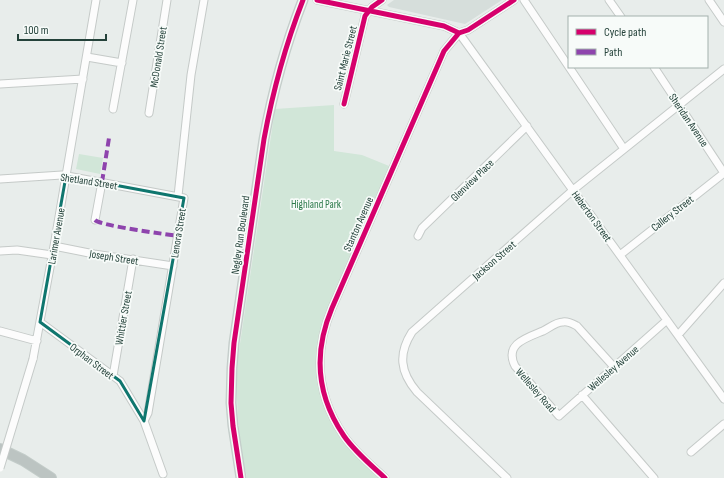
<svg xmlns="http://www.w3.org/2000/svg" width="724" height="478" viewBox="0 0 724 478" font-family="'Sofia Sans Condensed',sans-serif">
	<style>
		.built { fill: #d6dedb }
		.green { fill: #d1e6d8 }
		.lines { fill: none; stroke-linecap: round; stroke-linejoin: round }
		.minor-casing { stroke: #c5cac8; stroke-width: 9 }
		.major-casing { stroke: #c3ccc9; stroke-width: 11 }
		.highway-casing { stroke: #c3ccc9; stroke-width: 12 }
		.minor { stroke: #fcfcfc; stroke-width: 7 }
		.major { stroke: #cfd7d5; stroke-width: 9 }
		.highway { stroke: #bcc4c2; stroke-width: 10 }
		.minor-bridge-casing { stroke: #c5cac8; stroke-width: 9; stroke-linecap: butt }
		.minor-bridge { stroke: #fcfcfc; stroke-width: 7 }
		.quiet { stroke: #8e44ad; stroke-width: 4; stroke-dasharray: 8 4; stroke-linecap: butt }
		.cycleway-casing { stroke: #f7fbf9; stroke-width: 8 }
		.cycleway { stroke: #d6006c; stroke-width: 5 }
		.marked { fill: none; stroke: #0f766e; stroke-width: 3; stroke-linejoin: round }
		.labels { text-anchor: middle; stroke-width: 3.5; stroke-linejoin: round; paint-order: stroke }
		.street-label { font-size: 11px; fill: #24423a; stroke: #f7fbf9 }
		.park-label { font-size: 11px; fill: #2d7a4b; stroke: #f7fbf9 }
	</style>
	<rect width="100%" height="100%" fill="#e8edeb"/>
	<path class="built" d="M 394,0 L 502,0 L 465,24 L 389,7 L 387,5 Z"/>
	<path class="green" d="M 334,105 L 334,151 L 362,155 L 394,168 L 332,308 L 320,363 L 329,411 L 344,437 L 384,478 L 247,478 C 238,438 235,398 238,357 L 275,109 Z
		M 79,154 L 103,158 L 100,174 L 76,169 Z"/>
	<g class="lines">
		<g class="minor-casing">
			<path id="minor" d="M 317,0 L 444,26 L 459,33 L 724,399
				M 524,0 L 569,67
				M 609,0 L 621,17
				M 709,0 L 724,22
				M 87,57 L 122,63
				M 569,67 L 624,149
				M 654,67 L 724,173
				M 0,84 L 83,79
				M 344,104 L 365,16 L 372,7 L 382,0
				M 113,109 L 133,0
				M 149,113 L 167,0
				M 0,179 L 62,175 L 184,198 L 148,413 L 144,421
				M 178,196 L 191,75 L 204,0
				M 95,220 L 102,182
				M 418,236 L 422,228 L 527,126
				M 54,246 L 94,254 L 173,266
				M 0,251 L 17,250 L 52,255
				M 620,255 L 724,173
				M 40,322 L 120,381 L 144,421 L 163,474
				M 0,331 L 37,341
				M 678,335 L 724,283
				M 33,359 L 54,246 L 96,0
				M 614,367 L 577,326 C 573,324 568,321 563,322 C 556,322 549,328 543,331 C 526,338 504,344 515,366 L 559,416 C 595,384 631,352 667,320
				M 113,376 L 133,259
				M 582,395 L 654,478
				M 691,452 L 724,424
				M 385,478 C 371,465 355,452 344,436 C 316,395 313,353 332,308 L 444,51 L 459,33 L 468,30 L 514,0
				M 507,478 L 417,392 C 400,372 398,354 412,332 L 573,190 L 724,69"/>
		</g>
		<g class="major-casing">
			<path id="major" d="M 241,478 L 233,426 L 231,403 L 232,368 L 234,343 L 264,139 C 273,90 285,46 303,0"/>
		</g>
		<g class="highway-casing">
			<path id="highway" d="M 0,449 L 23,460 L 51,478"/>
		</g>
		<use href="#minor" class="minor"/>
		<use href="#major" class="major"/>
		<use href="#highway" class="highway"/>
		<g class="minor-bridge-casing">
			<path id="minor-bridge" d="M 0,468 L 33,359"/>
		</g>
		<use href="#minor-bridge" class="minor-bridge"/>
		<path class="quiet" d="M 102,182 L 109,138
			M 95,220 C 101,226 165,234 178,236"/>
		<g class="cycleway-casing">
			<path id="cycleway" d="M 317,0 L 444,26 L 459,33
				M 344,104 L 365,16 L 372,7 L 382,0
				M 241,478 L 233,426 L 231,403 L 232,368 L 234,343 L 264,139 C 273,90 285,46 303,0
				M 385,478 C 371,465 355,452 344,436 C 316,395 313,353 332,308 L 444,51 L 459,33 L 468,30 L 514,0"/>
		</g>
		<use href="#cycleway" class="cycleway"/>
	</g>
	<path class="marked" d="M 66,176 L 184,198 L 144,421 L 120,381 L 40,322 Z"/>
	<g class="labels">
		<g class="street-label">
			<text transform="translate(158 57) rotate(-81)" y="4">McDonald Street</text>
			<text transform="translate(345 58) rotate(-76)" y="4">Saint Marie Street</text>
			<text transform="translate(689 120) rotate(56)" y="4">Sheridan Avenue</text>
			<text transform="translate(472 180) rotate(-44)" y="4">Glenview Place</text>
			<text transform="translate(89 181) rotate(9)" y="4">Shetland Street</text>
			<text transform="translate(672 213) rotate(-38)" y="4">Callery Street</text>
			<text transform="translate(592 216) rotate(54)" y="4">Heberton Street</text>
			<text transform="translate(358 224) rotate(-66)" y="4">Stanton Avenue</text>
			<text transform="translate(178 233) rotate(-81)" y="4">Lenora Street</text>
			<text transform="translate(240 235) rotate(-82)" y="4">Negley Run Boulevard</text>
			<text transform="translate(56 236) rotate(-80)" y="4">Larimer Avenue</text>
			<text transform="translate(114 257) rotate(9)" y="4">Joseph Street</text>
			<text transform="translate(494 260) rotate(-41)" y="4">Jackson Street</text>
			<text transform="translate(123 318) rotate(-80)" y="4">Whittier Street</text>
			<text transform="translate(92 361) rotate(37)" y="4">Orphan Street</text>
			<text transform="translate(613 368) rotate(-41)" y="4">Wellesley Avenue</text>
			<text transform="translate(536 390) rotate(49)" y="4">Wellesley Road</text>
		</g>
		<g class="park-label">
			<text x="316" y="208">Highland Park</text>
		</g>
	</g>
	<rect x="568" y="16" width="140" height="52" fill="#f7fbf9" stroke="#a3b1ad"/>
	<rect x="576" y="29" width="20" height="6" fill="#d6006c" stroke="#a3b1ad"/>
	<text x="604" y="36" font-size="12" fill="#24423a">Cycle path</text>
	<rect x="576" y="49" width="20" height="6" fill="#8e44ad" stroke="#a3b1ad"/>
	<text x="604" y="56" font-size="12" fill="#24423a">Path</text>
	<path d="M18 34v6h88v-6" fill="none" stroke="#24423a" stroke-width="2"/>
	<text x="24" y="34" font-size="12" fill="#24423a" stroke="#f7fbf9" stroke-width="3" paint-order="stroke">100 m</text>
</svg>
